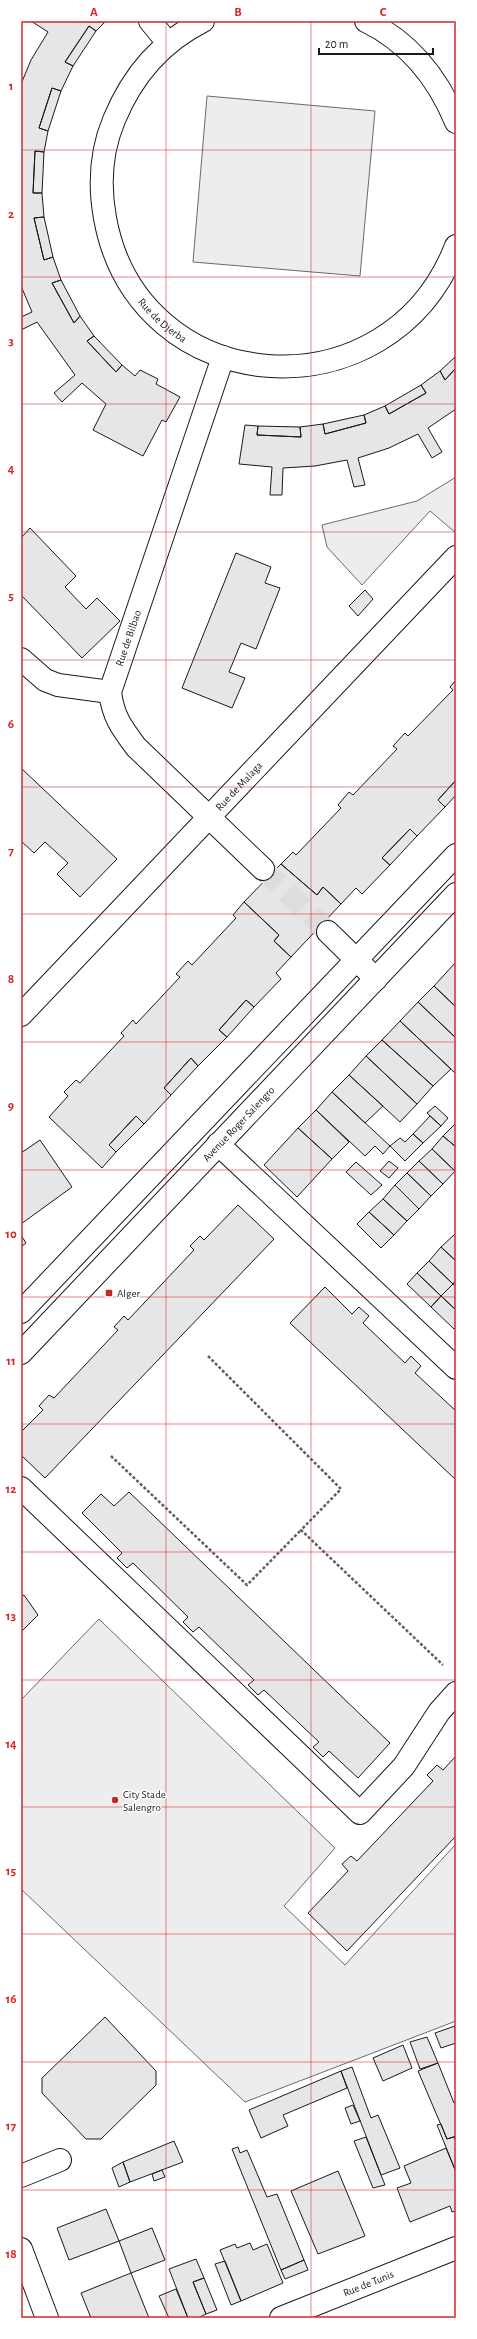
<svg xmlns="http://www.w3.org/2000/svg" width="477" height="2339" viewBox="0 0 477 2339" font-family="'Alegreya Sans',sans-serif">
	<style>
		.built { fill: #ededed; stroke: #6a6a6a }
		.building { fill: #e6e6e6; stroke: #1a1a1a }
		.lines { fill: none; stroke-linecap: round; stroke-linejoin: round }
		.minor-tunnel { stroke: #ddd; stroke-width: 22; stroke-dasharray: 22 11; stroke-linecap: butt }
		.minor-casing { stroke: #1a1a1a; stroke-width: 24 }
		.secondary-casing { stroke: #1a1a1a; stroke-width: 24 }
		.path { stroke: #5f5f5f; stroke-width: 2.5; stroke-dasharray: 3 2; stroke-linecap: butt }
		.minor { stroke: #fff; stroke-width: 22 }
		.secondary { stroke: #fff; stroke-width: 22 }
		.grid { fill: none; stroke: #d62828; stroke-width: 1; stroke-opacity: 0.55 }
		.poi-dot { fill: #c62828; stroke: #fff; stroke-width: 1.5 }
		.labels { text-anchor: middle; stroke-width: 3; stroke-linejoin: round; paint-order: stroke }
		.street-label { font-size: 11px; fill: #1a1a1a; stroke: #fff }
		.poi-label { font-size: 11px; fill: #1a1a1a; stroke: #fff; text-anchor: start }
		.neatline { fill: none; stroke: #d62828; stroke-width: 1.5 }
		.grid-label { font-size: 13px; text-anchor: middle; font-weight: bold; fill: #d62828 }
	</style>
	<rect width="100%" height="100%" fill="#fff"/>
	<path class="built" d="M 207,96 L 375,111 L 360,276 L 193,262 Z
		M 456,477 L 456,533 L 430,511 L 362,585 L 327,547 L 322,525 L 417,501 Z
		M 99,1619 L 335,1848 L 284,1906 L 345,1965 L 456,1844 L 456,2021 L 245,2102 L 21,1889 L 21,1700 Z"/>
	<path class="building" d="M 31,21 L 105,22 L 96,31 L 89,26 L 65,62 L 73,66 L 61,91 L 52,88 L 39,128 L 48,131 L 44,152 L 35,151 L 33,193 L 42,193 L 44,217 L 34,218 L 44,260 L 53,257 L 61,280 L 52,283 L 74,323 L 80,316 L 94,336 L 87,341 L 116,372 L 122,365 L 135,376 L 140,370 L 158,379 L 156,384 L 180,397 L 166,422 L 162,420 L 143,456 L 93,430 L 106,404 L 82,383 L 62,402 L 54,393 L 75,375 L 37,322 L 21,330 L 21,317 L 32,312 L 21,286 L 21,84 L 31,60 L 48,32 Z
		M 89,26 L 96,31 L 73,66 L 65,62 Z
		M 52,88 L 61,91 L 48,131 L 39,128 Z
		M 35,151 L 44,152 L 42,193 L 33,193 Z
		M 44,217 L 53,257 L 44,260 L 34,218 Z
		M 61,280 L 80,316 L 74,323 L 52,283 Z
		M 94,336 L 122,365 L 116,372 L 87,341 Z
		M 455,357 L 456,368 L 445,380 L 440,371 Z
		M 456,368 L 456,409 L 428,428 L 442,452 L 432,458 L 418,434 L 389,448 L 358,458 L 365,485 L 354,487 L 347,460 L 315,466 L 283,468 L 282,495 L 270,495 L 272,467 L 239,464 L 245,425 L 258,426 L 257,435 L 301,437 L 300,427 L 323,424 L 325,434 L 366,423 L 364,415 L 385,406 L 389,414 L 426,393 L 421,385 L 440,371 L 445,380 Z
		M 421,385 L 426,393 L 389,414 L 385,406 Z
		M 364,415 L 366,423 L 325,434 L 323,424 Z
		M 258,426 L 300,427 L 301,437 L 257,435 Z
		M 30,528 L 76,576 L 65,587 L 86,609 L 97,598 L 120,621 L 82,658 L 21,595 L 21,538 Z
		M 236,553 L 271,567 L 265,583 L 280,588 L 256,649 L 241,643 L 229,672 L 245,678 L 232,708 L 182,688 Z
		M 365,590 L 373,599 L 358,616 L 349,606 Z
		M 456,680 L 456,780 L 438,800 L 445,807 L 417,836 L 410,829 L 382,858 L 390,865 L 362,894 L 356,888 L 341,904 L 323,887 L 317,895 L 281,864 L 293,852 L 296,855 L 341,808 L 338,805 L 349,792 L 353,795 L 397,749 L 393,746 L 405,733 L 408,736 L 453,690 L 450,687 Z
		M 21,768 L 117,859 L 80,897 L 57,874 L 68,863 L 45,842 L 34,853 L 21,841 Z
		M 456,780 L 456,795 L 445,807 L 438,800 Z
		M 410,829 L 417,836 L 390,865 L 382,858 Z
		M 281,864 L 317,895 L 323,887 L 341,904 L 291,957 L 274,941 L 279,935 L 244,902 Z
		M 244,902 L 279,935 L 274,941 L 291,957 L 276,973 L 281,979 L 254,1007 L 246,1000 L 219,1030 L 227,1037 L 198,1066 L 191,1058 L 164,1088 L 171,1095 L 144,1124 L 136,1116 L 109,1145 L 116,1152 L 102,1168 L 49,1117 L 68,1096 L 64,1092 L 76,1080 L 80,1083 L 124,1036 L 121,1033 L 133,1020 L 136,1024 L 180,977 L 176,974 L 188,961 L 192,965 L 236,918 L 233,915 Z
		M 456,962 L 456,1007 L 434,986 Z
		M 434,986 L 456,1007 L 456,1038 L 418,1002 Z
		M 246,1000 L 254,1007 L 227,1037 L 219,1030 Z
		M 418,1002 L 456,1038 L 456,1074 L 400,1021 Z
		M 400,1021 L 451,1069 L 433,1086 L 382,1040 Z
		M 382,1040 L 433,1086 L 417,1104 L 366,1056 Z
		M 366,1056 L 417,1104 L 400,1122 L 349,1075 Z
		M 191,1058 L 198,1066 L 171,1095 L 164,1088 Z
		M 349,1075 L 383,1106 L 365,1123 L 332,1092 Z
		M 332,1092 L 390,1146 L 383,1154 L 375,1146 L 365,1156 L 316,1110 Z
		M 435,1106 L 448,1118 L 441,1126 L 427,1113 Z
		M 316,1110 L 349,1142 L 332,1159 L 298,1128 Z
		M 136,1116 L 144,1124 L 116,1152 L 109,1145 Z
		M 430,1116 L 441,1126 L 423,1143 L 413,1134 Z
		M 456,1123 L 456,1147 L 443,1136 Z
		M 298,1128 L 332,1159 L 297,1197 L 264,1165 Z
		M 413,1134 L 423,1143 L 405,1161 L 390,1146 L 400,1138 L 405,1142 Z
		M 443,1136 L 456,1147 L 455,1171 L 432,1149 Z
		M 40,1140 L 72,1187 L 21,1224 L 21,1153 Z
		M 432,1149 L 455,1171 L 443,1184 L 419,1161 Z
		M 389,1161 L 398,1168 L 389,1178 L 380,1171 Z
		M 419,1161 L 443,1184 L 431,1196 L 407,1173 Z
		M 356,1162 L 382,1185 L 371,1195 L 346,1172 Z
		M 407,1173 L 431,1196 L 419,1209 L 395,1185 Z
		M 395,1185 L 419,1209 L 407,1221 L 383,1199 Z
		M 383,1199 L 407,1221 L 394,1235 L 369,1212 Z
		M 238,1205 L 274,1239 L 45,1478 L 21,1455 L 21,1432 L 43,1410 L 39,1406 L 49,1395 L 54,1398 L 118,1330 L 114,1327 L 124,1316 L 128,1320 L 194,1250 L 190,1246 L 200,1236 L 204,1240 Z
		M 369,1212 L 394,1235 L 381,1248 L 357,1224 Z
		M 455,1234 L 456,1235 L 456,1261 L 441,1247 Z
		M 21,1235 L 26,1243 L 21,1247 Z
		M 441,1247 L 456,1261 L 456,1280 L 453,1284 L 429,1261 Z
		M 429,1261 L 453,1284 L 441,1296 L 417,1273 Z
		M 417,1273 L 441,1296 L 431,1307 L 407,1284 Z
		M 453,1284 L 456,1286 L 456,1310 L 441,1296 Z
		M 325,1287 L 352,1314 L 359,1307 L 369,1316 L 363,1323 L 405,1363 L 411,1356 L 421,1366 L 415,1373 L 456,1411 L 456,1480 L 290,1323 Z
		M 441,1296 L 456,1310 L 456,1327 L 454,1329 L 431,1307 Z
		M 129,1492 L 390,1743 L 358,1778 L 329,1751 L 323,1757 L 313,1747 L 319,1742 L 264,1690 L 258,1695 L 248,1685 L 254,1680 L 199,1627 L 193,1632 L 183,1622 L 188,1617 L 133,1563 L 127,1568 L 117,1558 L 122,1553 L 82,1513 L 101,1494 L 114,1506 Z
		M 24,1595 L 38,1615 L 21,1632 L 21,1597 Z
		M 456,1756 L 456,1836 L 347,1951 L 308,1913 L 348,1871 L 342,1864 L 351,1856 L 357,1861 L 433,1781 L 427,1775 L 437,1765 L 443,1770 Z
		M 105,2017 L 156,2071 L 156,2085 L 101,2139 L 86,2139 L 42,2093 L 42,2078 Z
		M 455,2026 L 456,2043 L 441,2048 L 435,2033 Z
		M 427,2037 L 438,2063 L 420,2069 L 410,2042 Z
		M 403,2045 L 412,2068 L 383,2081 L 373,2058 Z
		M 438,2063 L 454,2103 L 456,2102 L 456,2136 L 447,2139 L 418,2071 Z
		M 352,2067 L 371,2118 L 378,2115 L 400,2168 L 381,2175 L 341,2071 Z
		M 341,2071 L 347,2088 L 283,2115 L 288,2126 L 261,2138 L 249,2110 Z
		M 353,2105 L 360,2121 L 351,2124 L 345,2108 Z
		M 441,2124 L 447,2139 L 454,2137 L 456,2142 L 456,2172 L 437,2125 Z
		M 366,2137 L 385,2185 L 373,2188 L 354,2141 Z
		M 174,2141 L 183,2162 L 130,2182 L 123,2162 Z
		M 238,2147 L 240,2153 L 247,2150 L 267,2197 L 277,2194 L 304,2260 L 281,2270 L 232,2149 Z
		M 446,2148 L 456,2172 L 456,2211 L 452,2212 L 450,2206 L 410,2222 L 397,2188 L 411,2183 L 404,2166 Z
		M 123,2162 L 130,2182 L 119,2187 L 112,2168 Z
		M 162,2170 L 165,2177 L 154,2181 L 152,2174 Z
		M 338,2171 L 365,2236 L 318,2254 L 291,2191 Z
		M 106,2209 L 119,2241 L 69,2260 L 57,2228 Z
		M 152,2228 L 165,2260 L 131,2273 L 119,2241 Z
		M 250,2243 L 253,2250 L 267,2244 L 283,2283 L 241,2301 L 220,2250 L 235,2244 L 237,2248 Z
		M 196,2259 L 204,2278 L 193,2282 L 206,2314 L 198,2318 L 188,2318 L 169,2269 Z
		M 304,2260 L 308,2270 L 285,2279 L 281,2270 Z
		M 225,2261 L 241,2301 L 231,2305 L 215,2264 Z
		M 131,2273 L 149,2318 L 91,2318 L 81,2293 Z
		M 204,2278 L 217,2310 L 206,2314 L 193,2282 Z
		M 176,2289 L 188,2318 L 169,2318 L 159,2296 Z"/>
	<g class="lines">
		<path class="minor-tunnel" d="M 263,869 L 328,932"/>
		<g class="minor-casing">
			<g id="minor">
				<path d="M 150,21 L 168,43"/>
				<path id="s1" d="M 203,21 C 161,42 132,76 114,120 C 101,151 99,185 105,218 C 138,401 389,420 456,246"/>
				<path d="M 366,21 C 409,42 438,78 456,122"/>
				<path d="M 223,357 L 110,692 C 113,716 121,727 136,747 L 263,869"/>
				<path d="M 21,659 L 45,680 L 58,685 L 110,692"/>
				<path d="M 328,932 L 376,979"/>
				<path id="s2" d="M 21,1015 L 456,557"/>
				<path d="M 218,1144 L 456,1368"/>
				<path d="M 21,1488 L 360,1813 L 404,1766 L 439,1712 L 456,1693"/>
				<path d="M 21,2176 L 60,2160"/>
				<path d="M 21,2249 L 47,2318"/>
				<path id="s3" d="M 281,2318 L 456,2248"/>
			</g>
		</g>
		<g class="secondary-casing">
			<g id="secondary">
				<path d="M 21,1312 L 456,855"/>
				<path id="s4" d="M 21,1353 L 456,894"/>
			</g>
		</g>
		<path class="path" d="M 208,1356 L 341,1489 L 301,1530 L 443,1665
			M 111,1456 L 247,1585 L 301,1530"/>
		<use href="#minor" class="minor"/>
		<use href="#secondary" class="secondary"/>
	</g>
	<path class="grid" d="M 166,21 L 166,2318M 311,21 L 311,2318M 21,150 L 456,150M 21,277 L 456,277M 21,404 L 456,404M 21,532 L 456,532M 21,660 L 456,660M 21,787 L 456,787M 21,914 L 456,914M 21,1042 L 456,1042M 21,1170 L 456,1170M 21,1297 L 456,1297M 21,1424 L 456,1424M 21,1552 L 456,1552M 21,1680 L 456,1680M 21,1807 L 456,1807M 21,1934 L 456,1934M 21,2062 L 456,2062M 21,2190 L 456,2190"/>
	<g class="poi-dot">
		<rect x="105" y="1289" width="8" height="8" rx="2"/>
		<circle cx="115" cy="1800" r="4"/>
	</g>
	<g class="labels">
		<g class="street-label">
			<text dy="4" stroke="none"><textPath href="#s1" startOffset="356">Rue de Djerba</textPath></text>
			<text transform="translate(128 638) rotate(-71)" y="4">Rue de Bilbao</text>
			<text dy="4" stroke="none"><textPath href="#s2" startOffset="316">Rue de Malaga</textPath></text>
			<text dy="4" stroke="none"><textPath href="#s4" startOffset="316">Avenue Roger Salengro</textPath></text>
			<text dy="4" stroke="none"><textPath href="#s3" startOffset="94">Rue de Tunis</textPath></text>
		</g>
		<g class="poi-label">
			<text x="117" y="1297">Alger</text>
			<text x="123" y="1798">City Stade<tspan x="123" dy="13">Salengro</tspan></text>
		</g>
	</g>
	<rect width="477" height="2339" fill="none" stroke="#ffffff" stroke-width="44"/>
	<path d="M319 48v6h114v-6" fill="none" stroke="#1a1a1a" stroke-width="2"/>
	<text x="325" y="48" font-size="12" fill="#1a1a1a" stroke="#ffffff" stroke-width="3" paint-order="stroke">20 m</text>
	<rect x="22" y="22" width="433" height="2295" class="neatline"/>
	<g class="grid-label">
		<text x="94" y="16">A</text>
		<text x="238" y="16">B</text>
		<text x="383" y="16">C</text>
		<text x="11" y="90">1</text>
		<text x="11" y="218">2</text>
		<text x="11" y="345">3</text>
		<text x="11" y="473">4</text>
		<text x="11" y="600">5</text>
		<text x="11" y="728">6</text>
		<text x="11" y="855">7</text>
		<text x="11" y="983">8</text>
		<text x="11" y="1110">9</text>
		<text x="11" y="1238">10</text>
		<text x="11" y="1365">11</text>
		<text x="11" y="1493">12</text>
		<text x="11" y="1620">13</text>
		<text x="11" y="1748">14</text>
		<text x="11" y="1875">15</text>
		<text x="11" y="2003">16</text>
		<text x="11" y="2130">17</text>
		<text x="11" y="2258">18</text>
	</g>
</svg>
